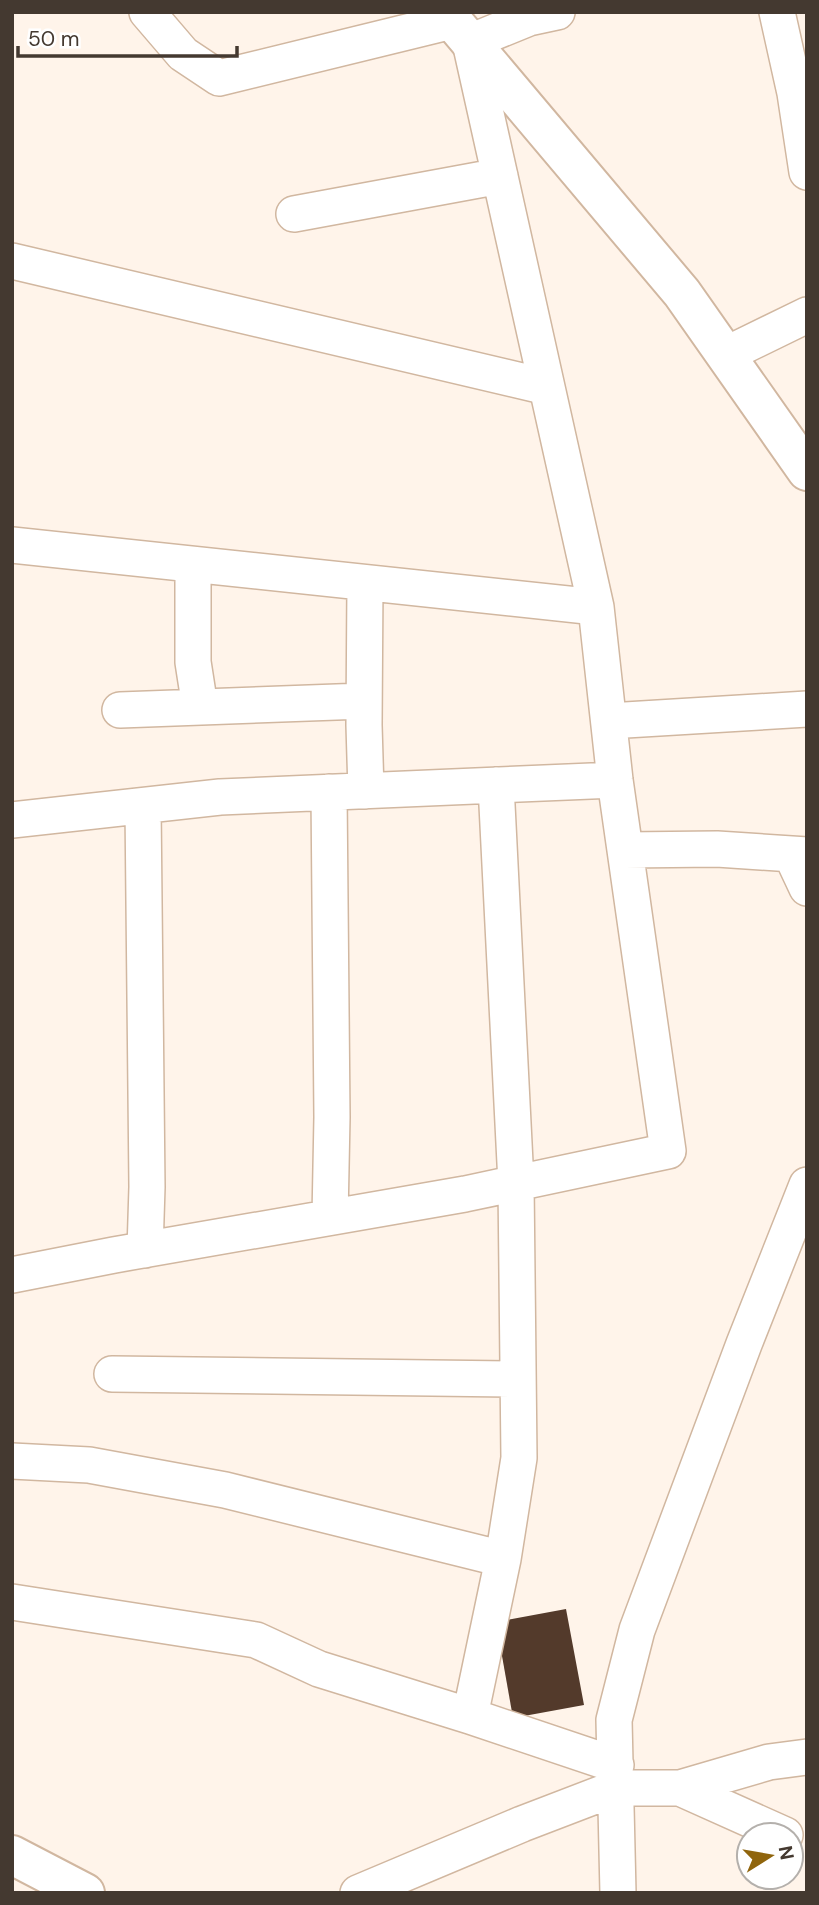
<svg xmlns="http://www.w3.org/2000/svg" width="819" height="1905" viewBox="0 0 819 1905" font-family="'DM Sans',sans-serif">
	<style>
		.building { fill: #533a2b }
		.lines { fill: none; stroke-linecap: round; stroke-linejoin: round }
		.minor-casing { stroke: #d1b7a0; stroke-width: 38 }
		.tertiary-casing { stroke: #d1b7a0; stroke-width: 42 }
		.secondary-casing { stroke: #d1b7a0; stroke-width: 42 }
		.minor { stroke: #fff; stroke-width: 35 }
		.tertiary { stroke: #fff; stroke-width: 38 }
		.secondary { stroke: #fff; stroke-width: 38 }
	</style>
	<rect width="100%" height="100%" fill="#fff4ea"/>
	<path class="building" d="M 566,1609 L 584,1705 L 513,1718 L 496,1622 Z"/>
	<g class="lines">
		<g class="minor-casing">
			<path id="minor" d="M 147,12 L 183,54 L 219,78 L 452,21
				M 777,12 L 795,93 L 807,172
				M 294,214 L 500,176
				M 12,261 L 547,387
				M 725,355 L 807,315
				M 12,545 L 596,607
				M 193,565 L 193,662 L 200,707
				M 365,583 L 364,725 L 366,791
				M 120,710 L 364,701
				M 609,721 L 807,709
				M 329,792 L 332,1117 L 330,1217
				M 143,806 L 147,1187 L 145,1250
				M 12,820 L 220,797 L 615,780
				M 625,850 L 717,849 L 807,855
				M 791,854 L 807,888
				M 12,1275 L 114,1255 L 465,1194 L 668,1151 L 615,780 L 596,607 L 470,42 L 529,18 L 557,12
				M 112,1374 L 518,1379
				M 12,1461 L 89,1465 L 225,1490 L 503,1559
				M 12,1602 L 256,1640 L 319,1669 L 470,1716 L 616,1765
				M 470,1716 L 503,1559 L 519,1458 L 516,1183 L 496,785
				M 680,1788 L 785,1835
				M 358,1893 L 522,1824 L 616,1788 L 680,1788 L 769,1762 L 807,1757
				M 618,1893 L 614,1720 L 637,1630 L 744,1344 L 807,1185"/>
		</g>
		<g class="tertiary-casing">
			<path id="tertiary" d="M 445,12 L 682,293 L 807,471"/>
		</g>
		<g class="secondary-casing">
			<path id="secondary" d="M 12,1855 L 85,1893"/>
		</g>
		<use href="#minor" class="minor"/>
		<use href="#tertiary" class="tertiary"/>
		<use href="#secondary" class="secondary"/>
	</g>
	<rect width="819" height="1905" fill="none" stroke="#443930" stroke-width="28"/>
	<g transform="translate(770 1856) rotate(79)"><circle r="33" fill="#ffffff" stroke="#b4b0ac" stroke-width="2"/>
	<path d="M0-5L12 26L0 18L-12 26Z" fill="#90650d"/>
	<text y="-10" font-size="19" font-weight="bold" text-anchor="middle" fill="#443930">N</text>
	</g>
	<path d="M18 46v10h219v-10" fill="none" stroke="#443930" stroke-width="3.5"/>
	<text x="28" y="46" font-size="21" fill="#443930" stroke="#ffffff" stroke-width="5" paint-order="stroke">50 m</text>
</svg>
